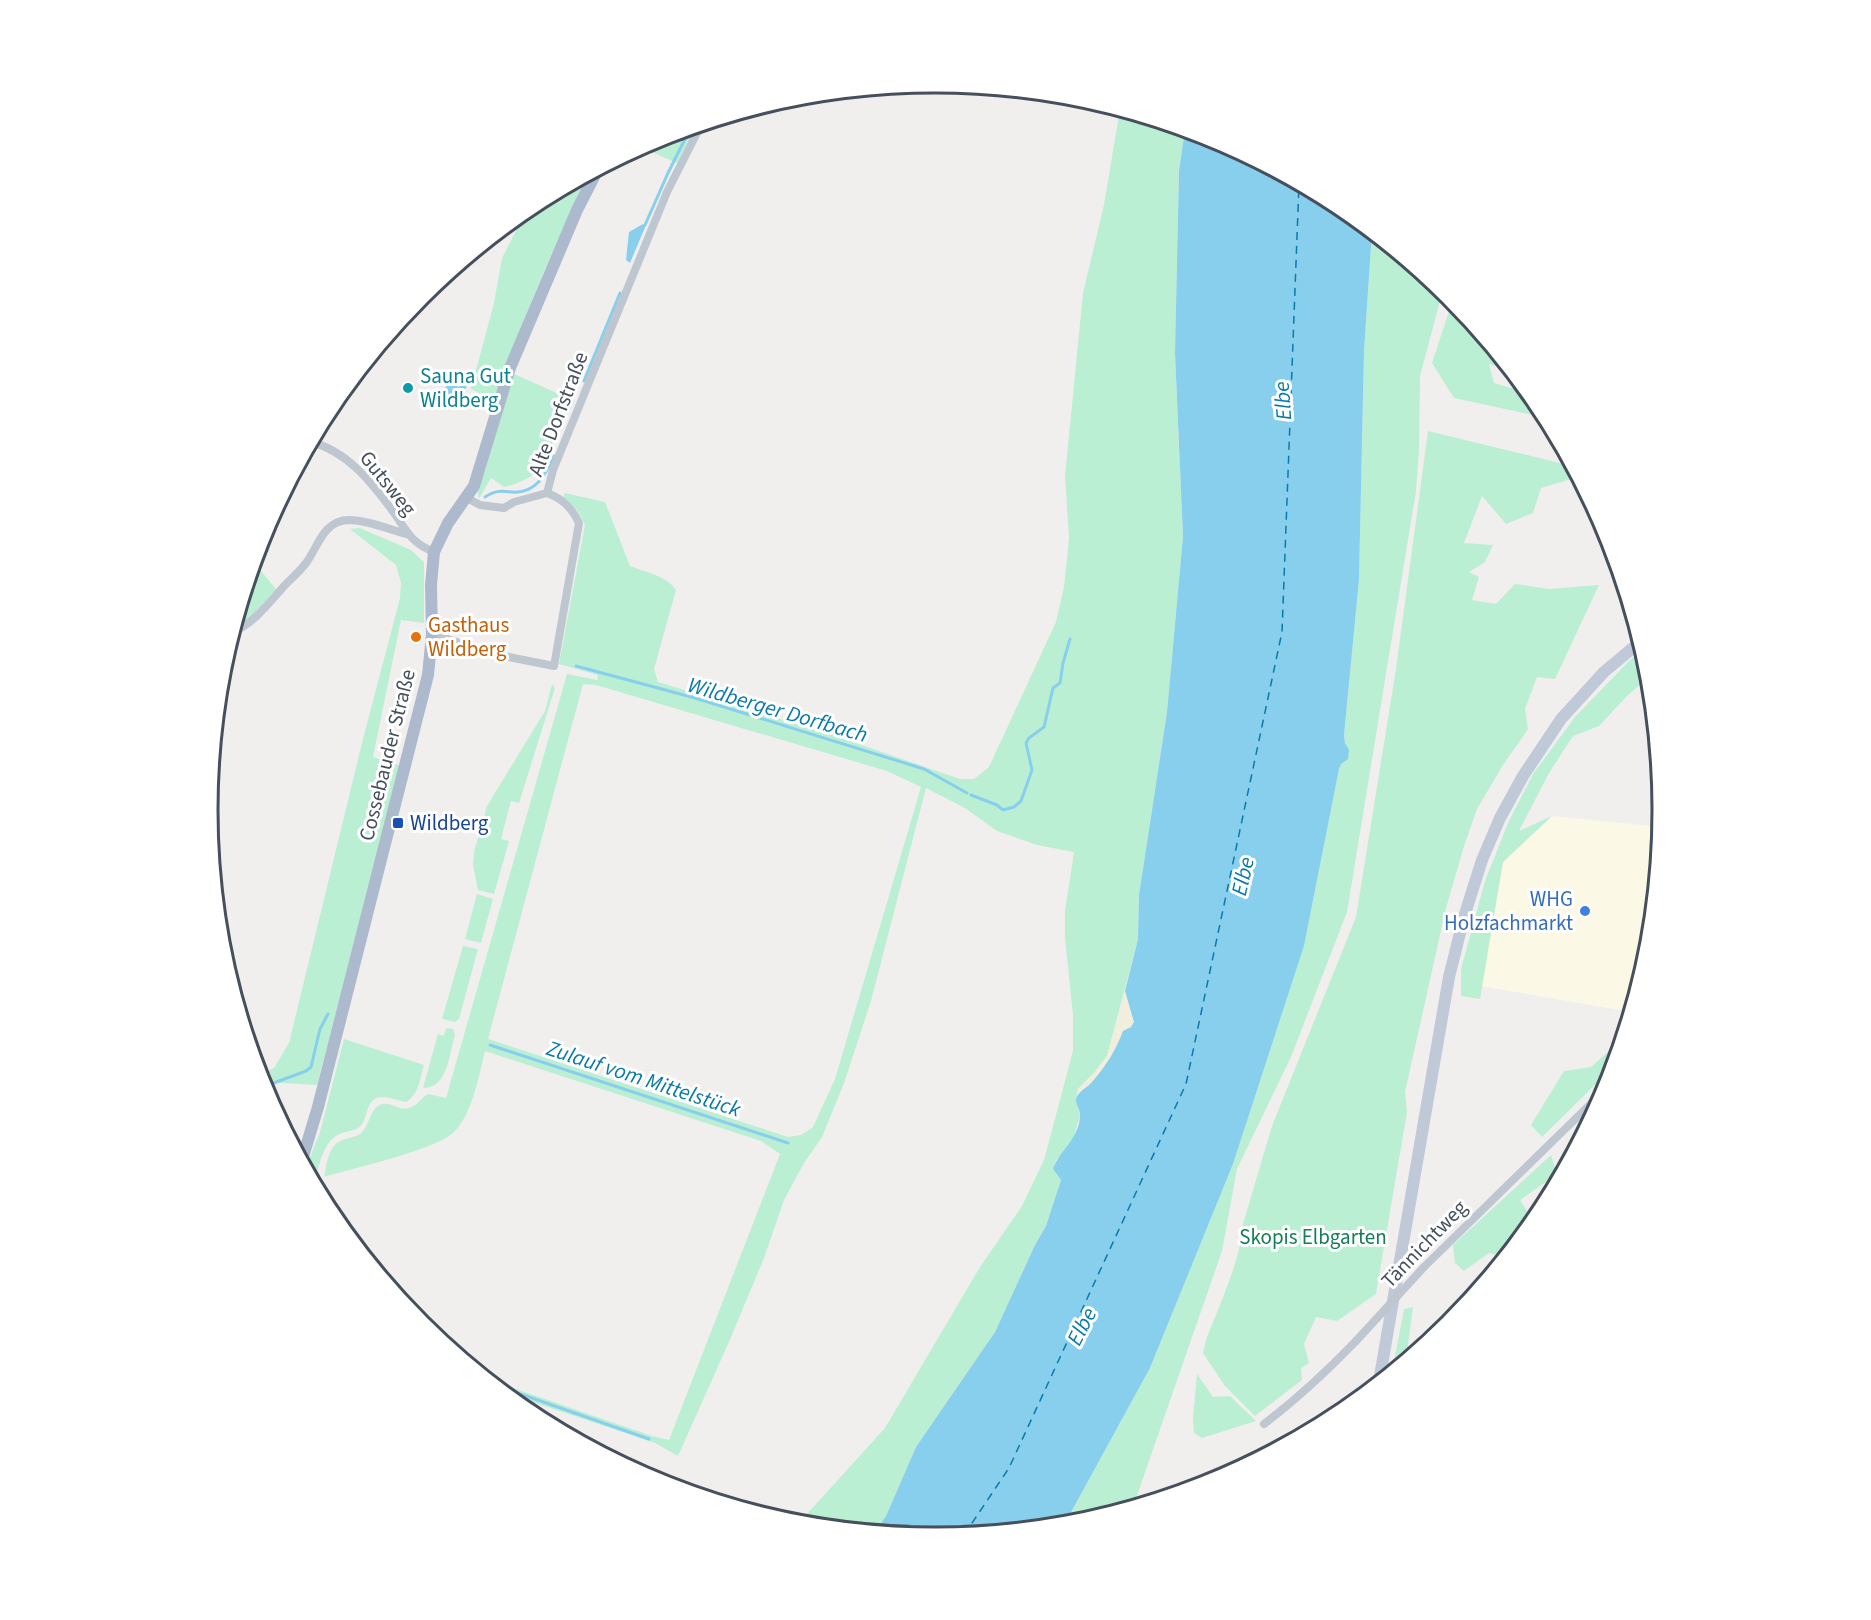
<svg xmlns="http://www.w3.org/2000/svg" width="1871" height="1620" viewBox="0 0 1871 1620" font-family="'Source Sans 3',sans-serif">
	<style>
		.commercial { fill: #fcf8e6 }
		.green { fill: #bbefd4; fill-rule: evenodd }
		.sand { fill: #f2eede }
		.water { fill: #87cfed }
		.lines { fill: none; stroke-linecap: round; stroke-linejoin: round }
		.stream { stroke: #87cfed; stroke-width: 3 }
		.ferry { stroke: #0a7aaa; stroke-width: 1.5; stroke-dasharray: 8 6; stroke-linecap: butt }
		.minor { stroke: #bec7d0; stroke-width: 8 }
		.secondary { stroke: #c0c9d7; stroke-width: 12 }
		.primary { stroke: #adbacd; stroke-width: 12 }
		.minor-bridge { stroke: #bec7d0; stroke-width: 8 }
		.culture-dot { fill: #0f9aa8; stroke: #fff; stroke-width: 2 }
		.food-dot { fill: #e8710a; stroke: #fff; stroke-width: 2 }
		.transit-dot { fill: #1a4fb4; stroke: #fff; stroke-width: 2 }
		.shop-dot { fill: #3f7fe0; stroke: #fff; stroke-width: 2 }
		.labels { text-anchor: middle; stroke-width: 6; stroke-linejoin: round; paint-order: stroke }
		.culture-label { font-size: 21px; fill: #0d838f; stroke: #fff; text-anchor: start }
		.street-label { font-size: 21px; fill: #464f5c; stroke: #fff }
		.food-label { font-size: 21px; fill: #c56008; stroke: #fff; text-anchor: start }
		.transit-label { font-size: 21px; fill: #164399; stroke: #fff; text-anchor: start }
		.shop-label { font-size: 21px; fill: #366cbe; stroke: #fff; text-anchor: end }
		.park-label { font-size: 21px; fill: #157e53; stroke: #fff }
		.water-label { font-size: 22px; font-style: italic; fill: #0a7aaa; stroke: #fff }
		.rim { fill: none; stroke: #464f5c; stroke-width: 3 }
	</style>
	<rect width="100%" height="100%" fill="#f1eeee"/>
	<path class="commercial" d="M 1552,816 L 1661,827 L 1649,952 L 1631,1012 L 1481,986 L 1503,862 Z"/>
	<path class="green" d="M 1120,109 L 1185,129 L 1179,171 L 1175,353 L 1183,536 L 1167,712 L 1139,895 L 1138,939 L 1107,1056 L 1094,1073 L 1078,1089 L 1076,1102 L 1080,1115 L 1073,1140 L 1063,1154 L 1056,1160 L 1053,1169 L 1061,1180 L 1046,1226 L 1035,1245 L 995,1332 L 916,1447 L 886,1516 L 875,1532 L 798,1524 L 885,1428 L 980,1267 L 1022,1206 L 1044,1160 L 1073,1051 L 1073,1015 L 1065,938 L 1065,911 L 1074,852 L 1037,845 L 997,831 L 965,808 L 926,788 L 871,1001 L 844,1083 L 822,1137 L 804,1163 L 784,1200 L 764,1258 L 728,1344 L 678,1456 L 655,1443 L 503,1392 L 487,1379 L 652,1436 L 669,1440 L 780,1154 L 761,1141 L 485,1051 C 479,1075 472,1115 454,1132 C 436,1150 353,1168 324,1177 C 326,1168 327,1157 332,1149 C 339,1137 350,1140 360,1134 C 370,1127 369,1108 382,1104 C 391,1102 400,1111 409,1108 C 417,1106 421,1098 428,1094 L 446,1098 L 567,674 L 597,680 L 598,675 L 559,664 L 585,525 C 580,513 574,504 563,497 L 565,493 L 605,502 L 630,566 C 645,572 667,576 676,590 L 654,669 L 658,682 L 827,733 L 960,779 L 974,779 L 989,767 L 1056,622 L 1064,587 L 1069,538 L 1065,476 L 1083,293 L 1104,205 ZM 583,684 L 596,685 L 887,771 L 921,787 L 835,1079 L 813,1127 L 801,1135 L 788,1137 L 488,1039 Z
		M 696,126 L 677,163 L 640,147 L 657,138 Z
		M 592,173 C 552,245 522,322 494,400 L 471,389 L 494,303 L 502,258 L 519,225 L 520,214 L 532,205 Z
		M 1372,232 L 1443,290 L 1420,376 L 1419,450 L 1416,491 L 1347,912 L 1291,1057 L 1237,1169 L 1222,1251 L 1133,1507 L 1077,1524 L 1064,1525 L 1150,1368 L 1233,1164 L 1304,946 L 1339,769 L 1341,764 L 1345,761 L 1346,747 L 1344,735 L 1359,580 L 1364,351 Z
		M 1453,299 L 1512,371 L 1489,364 L 1494,383 L 1529,393 L 1547,418 L 1454,398 L 1432,363 Z
		M 514,374 L 575,401 L 546,456 C 546,458 544,465 543,466 C 538,475 513,486 504,487 L 491,478 L 479,499 L 477,489 L 485,472 L 501,412 Z
		M 1428,431 L 1572,466 L 1578,477 L 1541,488 L 1533,513 L 1506,524 L 1482,496 L 1464,543 L 1493,545 L 1485,562 L 1469,572 L 1479,577 L 1472,600 L 1496,604 L 1515,584 L 1549,589 L 1599,585 L 1555,679 L 1537,677 L 1525,709 L 1528,729 L 1503,765 L 1477,809 L 1465,843 L 1446,908 L 1405,1092 L 1407,1112 L 1376,1294 L 1337,1321 L 1316,1317 L 1304,1344 L 1309,1363 L 1301,1368 L 1302,1380 L 1255,1416 L 1225,1386 L 1203,1353 L 1206,1340 C 1213,1321 1245,1249 1240,1234 L 1272,1126 L 1356,917 L 1396,669 Z
		M 360,528 L 411,550 L 424,562 L 424,623 L 401,620 L 373,757 L 401,766 L 317,1085 L 264,1082 L 262,1084 L 259,1075 L 274,1068 L 289,1043 L 363,739 L 400,598 L 401,583 L 396,565 L 350,529 Z
		M 262,537 L 270,550 L 256,565 L 276,589 C 264,602 252,620 235,627 Z
		M 1644,650 L 1650,676 L 1628,695 L 1599,726 L 1573,736 L 1549,773 L 1519,831 L 1552,816 L 1503,862 L 1480,999 L 1461,996 L 1461,969 L 1485,881 L 1508,823 L 1533,774 L 1575,717 L 1630,660 Z
		M 552,684 L 555,688 L 519,803 L 511,801 L 501,839 L 509,841 L 494,894 L 478,890 L 473,865 L 474,852 L 487,806 L 545,711 Z
		M 477,894 L 493,899 L 481,943 L 465,939 Z
		M 463,946 L 478,949 L 459,1019 L 455,1022 L 442,1019 Z
		M 446,1028 L 453,1029 L 455,1035 C 449,1054 448,1088 423,1088 L 438,1034 L 444,1036 Z
		M 344,1039 L 424,1065 C 420,1078 419,1095 406,1102 C 399,1101 390,1097 383,1097 C 363,1097 370,1121 358,1128 C 352,1132 342,1131 336,1136 C 322,1145 319,1168 314,1183 L 306,1168 L 320,1132 Z
		M 1620,1041 L 1622,1042 L 1614,1066 L 1542,1137 L 1531,1125 L 1564,1071 L 1591,1067 Z
		M 1551,1155 L 1557,1174 L 1520,1200 L 1527,1211 L 1510,1251 L 1505,1257 L 1489,1253 L 1464,1271 L 1455,1263 L 1453,1245 Z
		M 1413,1307 L 1406,1360 L 1392,1372 L 1404,1309 Z
		M 1197,1374 L 1213,1397 L 1230,1396 L 1256,1421 L 1202,1438 L 1194,1433 L 1193,1418 Z"/>
	<path class="sand" d="M 1125,991 L 1134,1022 L 1131,1027 L 1123,1031 C 1113,1057 1099,1078 1077,1095 L 1078,1089 L 1094,1073 L 1107,1056 Z"/>
	<path class="water" d="M 1185,129 L 1214,138 L 1340,205 L 1372,232 L 1364,351 L 1359,580 L 1344,735 L 1345,743 L 1349,750 L 1348,759 L 1341,764 L 1339,769 L 1304,946 L 1233,1164 L 1150,1368 L 1064,1525 L 936,1537 L 875,1532 L 886,1516 L 916,1447 L 995,1332 L 1035,1245 L 1046,1226 L 1061,1180 L 1053,1169 C 1059,1151 1079,1139 1080,1116 C 1081,1109 1072,1102 1078,1095 C 1081,1090 1088,1087 1092,1082 C 1106,1066 1116,1050 1123,1031 L 1131,1027 L 1134,1022 L 1125,991 L 1138,939 L 1139,895 L 1167,712 L 1183,536 L 1175,353 L 1179,171 Z
		M 643,224 L 646,225 L 630,263 L 626,260 L 629,232 Z
		M 449,383 L 459,387 L 462,384 L 467,387 L 458,397 L 452,396 L 446,405 C 439,406 431,400 429,394 L 431,390 L 442,392 Z"/>
	<g class="lines">
		<path class="stream" d="M 645,225 L 668,173 L 691,127
			M 584,381 L 620,293
			M 485,497 C 496,490 500,491 512,492 C 536,494 546,474 554,456
			M 576,666 L 695,698 L 924,769 L 967,793
			M 971,795 L 997,805 L 1003,810 L 1014,807 L 1021,801 L 1032,770 L 1026,743 L 1029,738 L 1044,727 L 1053,688 L 1060,683 L 1063,663 L 1070,639
			M 490,1045 L 788,1143
			M 263,1087 L 306,1071 L 311,1067 L 320,1029 L 328,1014
			M 495,1385 L 649,1439"/>
		<path class="ferry" d="M 964,1535 L 1009,1468 L 1186,1084 L 1282,632 L 1299,184"/>
		<path class="minor" d="M 311,442 C 347,451 371,482 392,510 C 407,530 409,542 434,552
			M 547,493 L 553,470 L 667,192 L 701,125
			M 467,498 L 480,505 L 504,508 L 514,502 L 547,493
			M 233,632 C 255,623 270,601 287,583 C 293,577 300,571 306,563 C 318,547 323,521 348,520 C 367,520 388,529 406,534
			M 432,634 L 493,654 L 554,666 L 579,523 C 572,508 563,499 547,493
			M 1424,1267 L 1608,1087
			M 1264,1424 C 1297,1399 1327,1371 1356,1341"/>
		<path class="secondary" d="M 1379,1382 L 1449,977 L 1464,917 L 1482,860 L 1500,818 L 1523,776 L 1561,719 L 1604,672 L 1641,641"/>
		<path class="primary" d="M 302,1160 L 318,1107 L 428,675 L 432,634 L 431,585 L 434,552 L 448,523 L 474,486 L 510,368 L 577,210 L 598,169"/>
		<path class="minor-bridge" d="M 1356,1341 L 1424,1267"/>
	</g>
	<circle class="culture-dot" cx="408" cy="388" r="6"/>
	<circle class="food-dot" cx="416" cy="637" r="6"/>
	<rect class="transit-dot" x="392" y="817" width="12" height="12" rx="3"/>
	<circle class="shop-dot" cx="1585" cy="911" r="6"/>
	<g class="labels">
		<g class="culture-label">
			<text x="420" y="383">Sauna Gut<tspan x="420" dy="24">Wildberg</tspan></text>
		</g>
		<g class="street-label">
			<text transform="translate(558 414) rotate(-69)" y="7">Alte Dorfstraße</text>
			<text transform="translate(388 483) rotate(51)" y="7">Gutsweg</text>
			<text transform="translate(387 755) rotate(-76)" y="7">Cossebauder Straße</text>
			<text transform="translate(1424 1244) rotate(-46)" y="7">Tännichtweg</text>
		</g>
		<g class="food-label">
			<text x="428" y="632">Gasthaus<tspan x="428" dy="24">Wildberg</tspan></text>
		</g>
		<g class="transit-label">
			<text x="410" y="830">Wildberg</text>
		</g>
		<g class="shop-label">
			<text x="1573" y="906">WHG<tspan x="1573" dy="24">Holzfachmarkt</tspan></text>
		</g>
		<g class="park-label">
			<text x="1313" y="1244">Skopis Elbgarten</text>
		</g>
		<g class="water-label">
			<text transform="translate(1282 401) rotate(-94)" y="8">Elbe</text>
			<text transform="translate(778 709) rotate(16)" y="8">Wildberger Dorfbach</text>
			<text transform="translate(1242 876) rotate(-77)" y="8">Elbe</text>
			<text transform="translate(644 1078) rotate(18)" y="8">Zulauf vom Mittelstück</text>
			<text transform="translate(1081 1326) rotate(-63)" y="8">Elbe</text>
		</g>
	</g>
	<path d="M0 0H1871V1620H0ZM218 810a717 717 0 1 1 1434 0a717 717 0 1 1-1434 0Z" fill="#fff" fill-rule="evenodd"/>
	<path class="rim" d="M218 810a717 717 0 1 1 1434 0a717 717 0 1 1-1434 0Z"/>
</svg>
